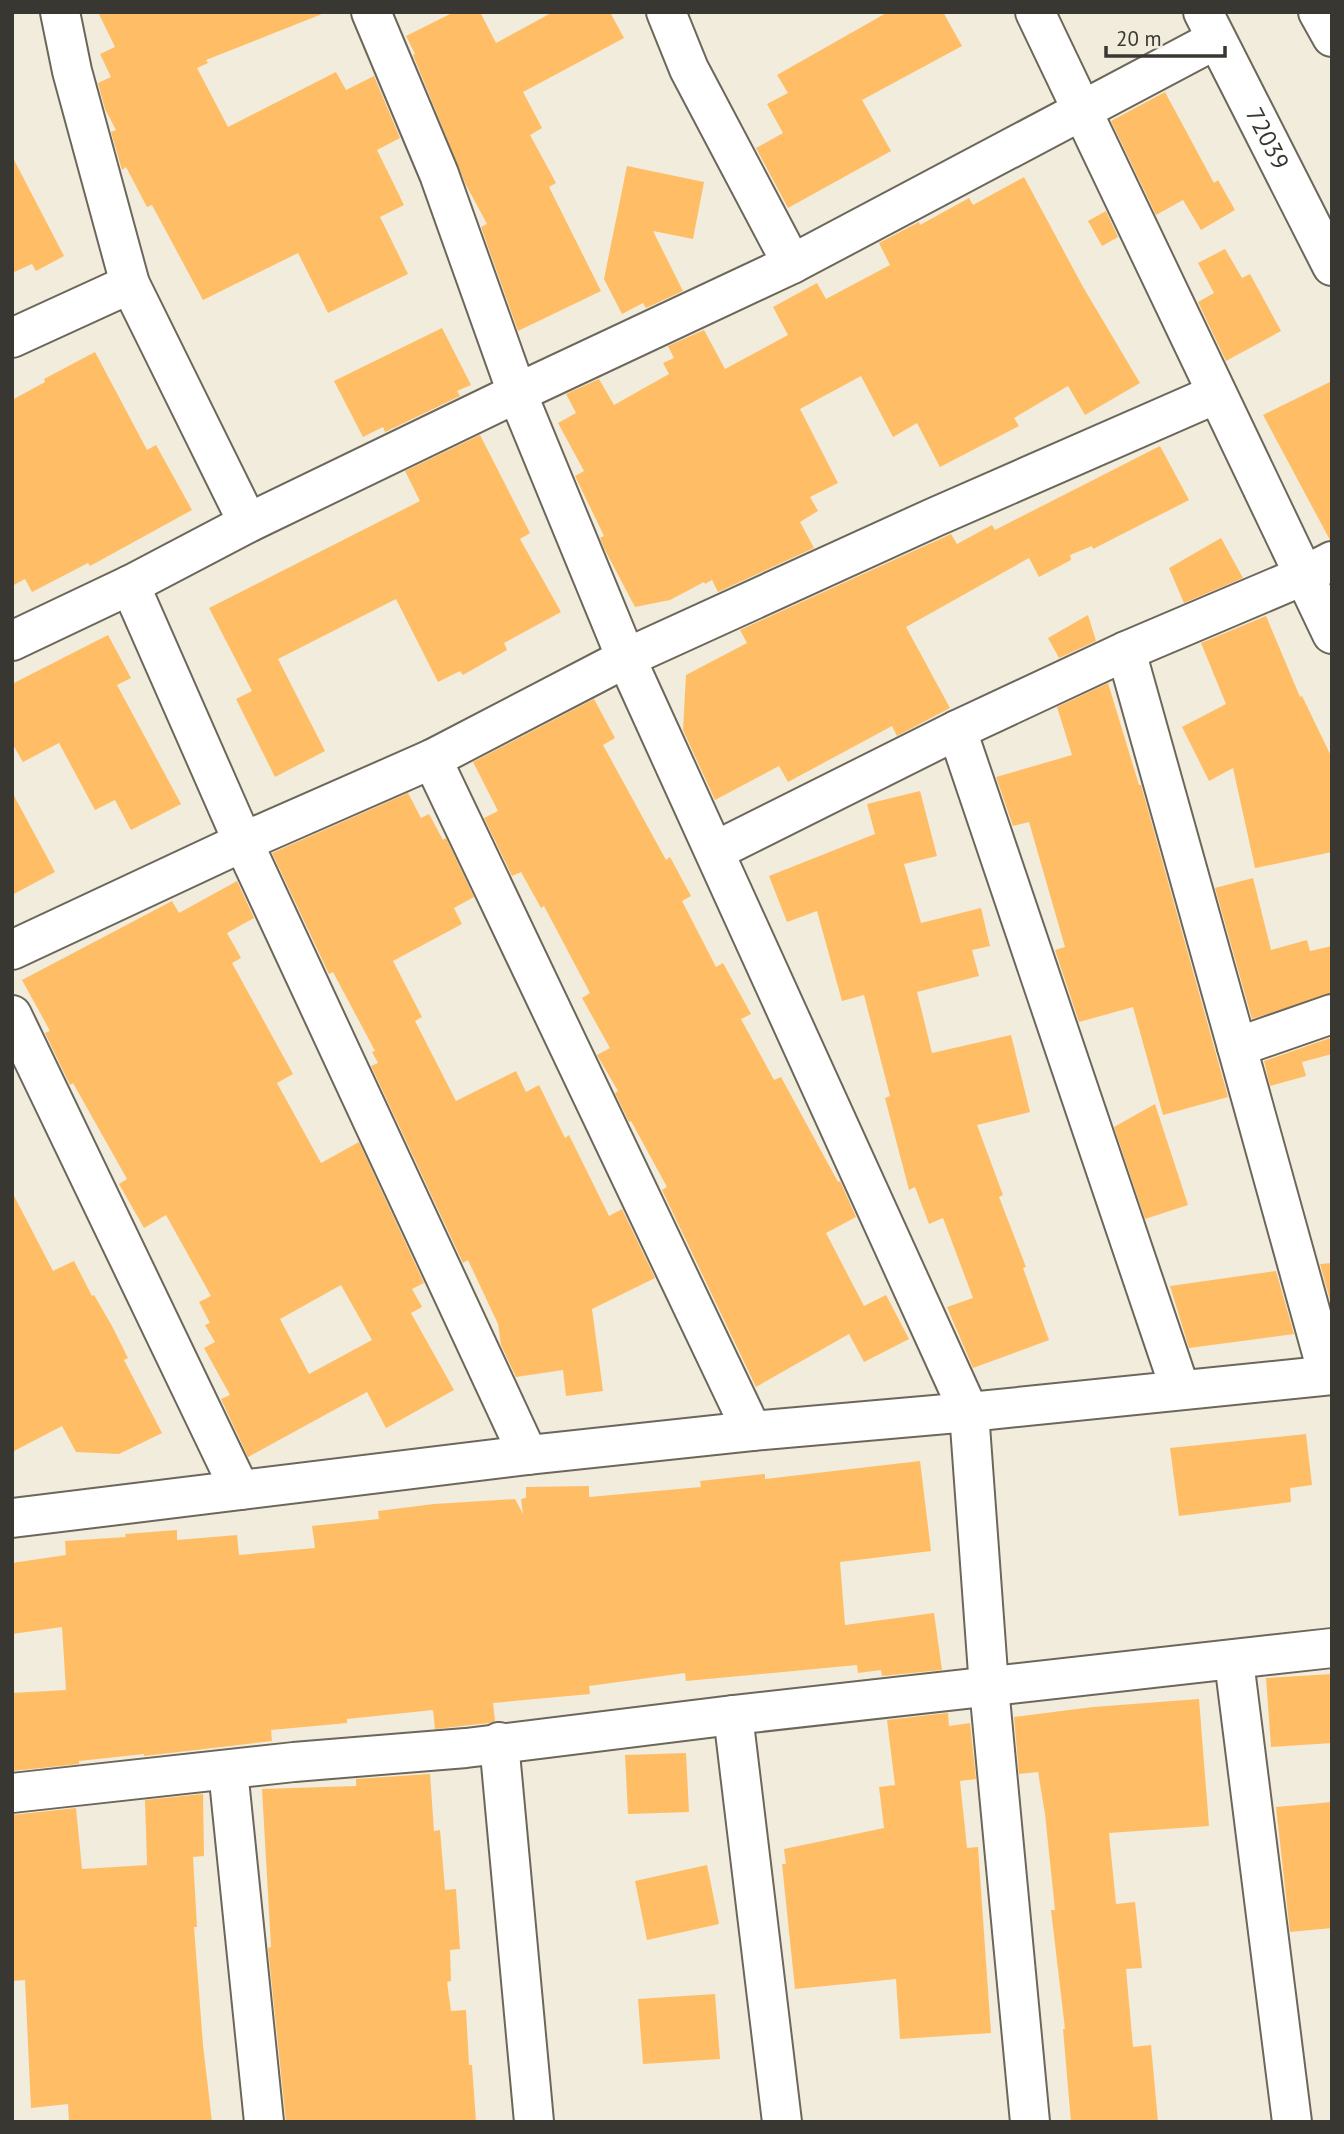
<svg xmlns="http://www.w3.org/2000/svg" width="1344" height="2134" viewBox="0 0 1344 2134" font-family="'PT Sans',sans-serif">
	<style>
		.building { fill: #ffbe65; fill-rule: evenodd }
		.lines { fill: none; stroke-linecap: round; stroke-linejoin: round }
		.minor-casing { stroke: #6c675a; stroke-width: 42 }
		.minor { stroke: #fff; stroke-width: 38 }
		.labels { text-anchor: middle; stroke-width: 6; stroke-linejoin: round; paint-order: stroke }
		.street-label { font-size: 24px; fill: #393731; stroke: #f1ecdc }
	</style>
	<rect width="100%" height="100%" fill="#f1ecdc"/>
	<path class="building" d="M 98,12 L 322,12 L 322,14 L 206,60 L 208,63 L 197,68 L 228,127 L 336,72 L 346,90 L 374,76 L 400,138 L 377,150 L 404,205 L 380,217 L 408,274 L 328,313 L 298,253 L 203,300 L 152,205 L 147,207 L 126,167 L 122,170 L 111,132 L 116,130 L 105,109 L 98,83 L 111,77 L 100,54 L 115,47 Z
		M 454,12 L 480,12 L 496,43 L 553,12 L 610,12 L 624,38 L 523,92 L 542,128 L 530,135 L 556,183 L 549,187 L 601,291 L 518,331 L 481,227 L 487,224 L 466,185 L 413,55 L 415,54 L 406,36 Z
		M 888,12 L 943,12 L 962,46 L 862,100 L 891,151 L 788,208 L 756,148 L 783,133 L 767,104 L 788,93 L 777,75 Z
		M 1165,92 L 1214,183 L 1218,180 L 1235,210 L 1201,230 L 1183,200 L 1156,215 L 1111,121 Z
		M 12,156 L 64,256 L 36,271 L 32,264 L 12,273 Z
		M 627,166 L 704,182 L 693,239 L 653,231 L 683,291 L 646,308 L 643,303 L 622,314 L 604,279 Z
		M 1024,177 L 1083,287 L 1140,383 L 1085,415 L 1068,386 L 1014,418 L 1019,426 L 940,467 L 917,423 L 893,437 L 861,376 L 800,409 L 838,483 L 810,497 L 818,511 L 800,522 L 814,548 L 718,592 L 712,580 L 705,584 L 704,582 L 670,600 L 635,607 L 605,550 L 600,538 L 604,536 L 575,476 L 584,471 L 558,423 L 576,413 L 566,394 L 599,379 L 614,405 L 669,374 L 663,363 L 674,358 L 668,346 L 704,330 L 725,369 L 788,335 L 773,307 L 817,283 L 826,299 L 890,265 L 879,243 L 919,222 L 920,225 L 969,198 L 973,205 Z
		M 1106,211 L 1118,237 L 1102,246 L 1088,221 Z
		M 1225,249 L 1242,278 L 1250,274 L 1281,331 L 1226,361 L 1198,302 L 1214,293 L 1198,263 Z
		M 442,328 L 471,385 L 457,391 L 460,396 L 385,432 L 383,427 L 363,437 L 334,381 Z
		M 95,352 L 147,450 L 156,445 L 192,510 L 90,566 L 88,563 L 32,592 L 25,579 L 12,586 L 12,400 L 45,382 L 44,379 Z
		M 1332,381 L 1332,539 L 1330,540 L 1263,415 Z
		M 480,435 L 530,533 L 520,539 L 561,612 L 504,643 L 507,650 L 463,675 L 460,671 L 438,682 L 396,599 L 278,659 L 325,751 L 275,777 L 236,699 L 252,691 L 209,608 L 420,501 L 405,471 Z
		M 1160,446 L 1189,500 L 1093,549 L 1092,546 L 1070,555 L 1071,560 L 1039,577 L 1029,558 L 906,627 L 950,708 L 897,736 L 892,726 L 788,782 L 779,766 L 715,800 L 683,730 L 686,675 L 747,643 L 740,630 L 951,534 L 957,544 L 992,525 L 995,530 Z
		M 1221,538 L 1243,578 L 1184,603 L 1169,568 Z
		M 1088,615 L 1096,641 L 1059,658 L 1048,638 Z
		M 1266,616 L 1300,697 L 1302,696 L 1332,758 L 1332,852 L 1255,868 L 1233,768 L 1209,781 L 1182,727 L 1226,704 L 1201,643 Z
		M 108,635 L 131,678 L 117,685 L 181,804 L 131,830 L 115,800 L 95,810 L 59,743 L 23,762 L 12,743 L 12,684 Z
		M 1108,683 L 1139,785 L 1141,785 L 1228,1097 L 1163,1115 L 1133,1007 L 1079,1022 L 1055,950 L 1065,947 L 1029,822 L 1013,826 L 996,777 L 1072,755 L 1057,707 Z
		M 594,699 L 615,738 L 603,745 L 666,860 L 670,857 L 691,896 L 682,901 L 716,967 L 723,963 L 751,1014 L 741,1019 L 774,1080 L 781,1077 L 838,1182 L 840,1181 L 856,1217 L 826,1233 L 864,1306 L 886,1295 L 909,1339 L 864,1362 L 849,1334 L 756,1387 L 662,1190 L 667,1187 L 631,1121 L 629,1122 L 615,1093 L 618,1091 L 597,1055 L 610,1048 L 582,998 L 590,993 L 544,906 L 541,908 L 521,872 L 512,876 L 484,818 L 498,811 L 473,762 Z
		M 920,791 L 937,856 L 904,864 L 921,923 L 981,908 L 990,946 L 972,950 L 979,976 L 917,992 L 932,1053 L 1011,1035 L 1030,1112 L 977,1125 L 1003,1195 L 999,1197 L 1026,1267 L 1023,1268 L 1049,1340 L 973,1368 L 947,1307 L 973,1298 L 943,1218 L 929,1224 L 915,1187 L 909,1190 L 885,1098 L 890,1096 L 864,995 L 842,1001 L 817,911 L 787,922 L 769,876 L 875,834 L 867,804 Z
		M 12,792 L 55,872 L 12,895 Z
		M 408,793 L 421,818 L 429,814 L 443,840 L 446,838 L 474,897 L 454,908 L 462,924 L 393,961 L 422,1017 L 415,1021 L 456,1101 L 516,1071 L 526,1092 L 539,1085 L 565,1138 L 569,1135 L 609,1216 L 622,1209 L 655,1278 L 592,1309 L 603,1391 L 566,1396 L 563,1370 L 516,1377 L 501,1345 L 498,1324 L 468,1260 L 463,1263 L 371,1066 L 378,1063 L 372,1052 L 375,1051 L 333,972 L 329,974 L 272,853 Z
		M 1253,878 L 1271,950 L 1307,940 L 1310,951 L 1332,946 L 1332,993 L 1252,1019 L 1215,888 Z
		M 237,881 L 254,918 L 227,933 L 241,958 L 232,963 L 293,1074 L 277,1083 L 321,1163 L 359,1142 L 424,1283 L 412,1289 L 422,1307 L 411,1313 L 454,1390 L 386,1428 L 367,1392 L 248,1457 L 221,1399 L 230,1395 L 204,1348 L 215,1342 L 205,1325 L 210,1323 L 199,1302 L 211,1296 L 166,1215 L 144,1228 L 119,1184 L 127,1179 L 73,1083 L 70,1085 L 45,1033 L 50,1031 L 22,980 L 172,901 L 179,913 ZM 341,1285 L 372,1340 L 309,1374 L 280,1319 Z
		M 1330,1038 L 1332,1054 L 1302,1062 L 1306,1076 L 1270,1086 L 1264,1061 Z
		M 1155,1104 L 1188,1205 L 1145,1219 L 1114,1127 Z
		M 12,1192 L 53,1271 L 74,1261 L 92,1296 L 94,1295 L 112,1326 L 128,1358 L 124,1360 L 162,1433 L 119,1454 L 76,1452 L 62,1426 L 12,1452 Z
		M 1332,1263 L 1332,1307 L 1320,1264 Z
		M 1276,1271 L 1294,1334 L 1189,1348 L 1170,1286 Z
		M 1306,1434 L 1312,1485 L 1290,1488 L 1291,1502 L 1179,1516 L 1170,1448 Z
		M 920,1461 L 931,1551 L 840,1562 L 845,1625 L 934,1613 L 942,1670 L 882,1676 L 881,1670 L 858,1673 L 857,1665 L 686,1681 L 685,1673 L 589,1686 L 590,1694 L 493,1703 L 495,1721 L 489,1723 L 435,1729 L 433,1710 L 347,1719 L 347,1723 L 271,1730 L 272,1741 L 144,1756 L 144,1754 L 79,1761 L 79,1764 L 12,1771 L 12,1693 L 66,1690 L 62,1627 L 12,1634 L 12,1563 L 66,1555 L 65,1541 L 126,1537 L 125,1534 L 177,1530 L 177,1540 L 237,1535 L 239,1555 L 315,1548 L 312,1526 L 379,1519 L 378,1511 L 434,1504 L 515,1499 L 523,1514 L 521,1499 L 526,1498 L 526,1487 L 589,1486 L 589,1497 L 701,1487 L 700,1481 L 765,1474 L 765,1479 Z
		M 1332,1674 L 1332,1743 L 1271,1747 L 1266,1678 Z
		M 1199,1699 L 1209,1826 L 1109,1833 L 1116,1904 L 1135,1902 L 1142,1968 L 1126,1969 L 1133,2047 L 1151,2045 L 1158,2122 L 1071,2122 L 1063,2029 L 1065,2029 L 1051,1910 L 1055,1910 L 1045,1814 L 1038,1772 L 1019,1774 L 1014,1717 L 1093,1707 Z
		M 948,1713 L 949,1726 L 970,1723 L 976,1779 L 960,1781 L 967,1848 L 978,1847 L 991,2033 L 900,2039 L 896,1979 L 795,1989 L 782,1864 L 786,1864 L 784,1849 L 884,1828 L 879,1787 L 895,1785 L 887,1720 Z
		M 686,1753 L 689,1812 L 628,1814 L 625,1755 Z
		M 430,1774 L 434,1831 L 440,1830 L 445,1890 L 456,1889 L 460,1949 L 450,1950 L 451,1981 L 447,1982 L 451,2011 L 466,2010 L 469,2065 L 472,2065 L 476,2122 L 286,2122 L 268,1948 L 271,1947 L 262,1789 L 356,1786 L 356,1779 Z
		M 203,1794 L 204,1856 L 193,1857 L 197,1927 L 194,1927 L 203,2045 L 212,2122 L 69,2122 L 68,2104 L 31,2108 L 25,1980 L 12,1981 L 12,1815 L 76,1808 L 82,1869 L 147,1865 L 145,1800 Z
		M 1332,1802 L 1332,1928 L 1290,1932 L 1276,1807 Z
		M 707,1865 L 719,1924 L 647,1940 L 635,1881 Z
		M 715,1994 L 720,2059 L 643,2064 L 638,1999 Z"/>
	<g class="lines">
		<g class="minor-casing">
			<g id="minor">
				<path d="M 60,12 L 72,71 L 130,284 L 248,523"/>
				<path d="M 371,12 L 439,174 L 517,393 L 626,658 L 969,1412 L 989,1687 L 1030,2122"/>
				<path d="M 666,12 L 689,69 L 792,264"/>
				<path d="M 1035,12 L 1332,634"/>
				<path id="s1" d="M 1203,12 L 1332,266"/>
				<path d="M 1318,12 L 1332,37"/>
				<path d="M 12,338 L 130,284"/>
				<path d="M 130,585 L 243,842 L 528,1455"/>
				<path d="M 12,641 L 130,585 L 248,523 L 517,393 L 792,264 L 1215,40"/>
				<path d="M 1126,651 L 1237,1047"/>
				<path d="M 957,730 L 1180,1389"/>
				<path d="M 432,759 L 752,1431"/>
				<path d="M 715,851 L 957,730 L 1126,651 L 1305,575 L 1332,561"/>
				<path d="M 12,950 L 243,842 L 432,759 L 626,658 L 935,517 L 1216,394"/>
				<path d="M 12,1015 L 240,1490"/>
				<path d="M 1328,1375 L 1237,1047 L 1332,1014"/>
				<path d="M 12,1518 L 528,1455 L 752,1431 L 969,1412 L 1332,1375"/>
				<path d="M 1234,1661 L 1292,2122"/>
				<path d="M 733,1715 L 782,2122"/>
				<path d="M 499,1742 L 534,2122"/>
				<path d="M 228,1770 L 264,2122"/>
				<path d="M 12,1793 L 294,1762 L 466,1748 L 733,1715 L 1332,1648"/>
			</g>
		</g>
		<use href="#minor" class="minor"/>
	</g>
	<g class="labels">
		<g class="street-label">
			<text dy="8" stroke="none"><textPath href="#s1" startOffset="142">72039</textPath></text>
		</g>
	</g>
	<rect width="1344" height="2134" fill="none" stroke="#393731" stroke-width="28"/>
	<path d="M1106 46v10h119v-10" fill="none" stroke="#393731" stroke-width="3.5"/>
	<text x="1116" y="46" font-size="21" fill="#393731" stroke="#f1ecdc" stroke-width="5" paint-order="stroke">20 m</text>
</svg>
